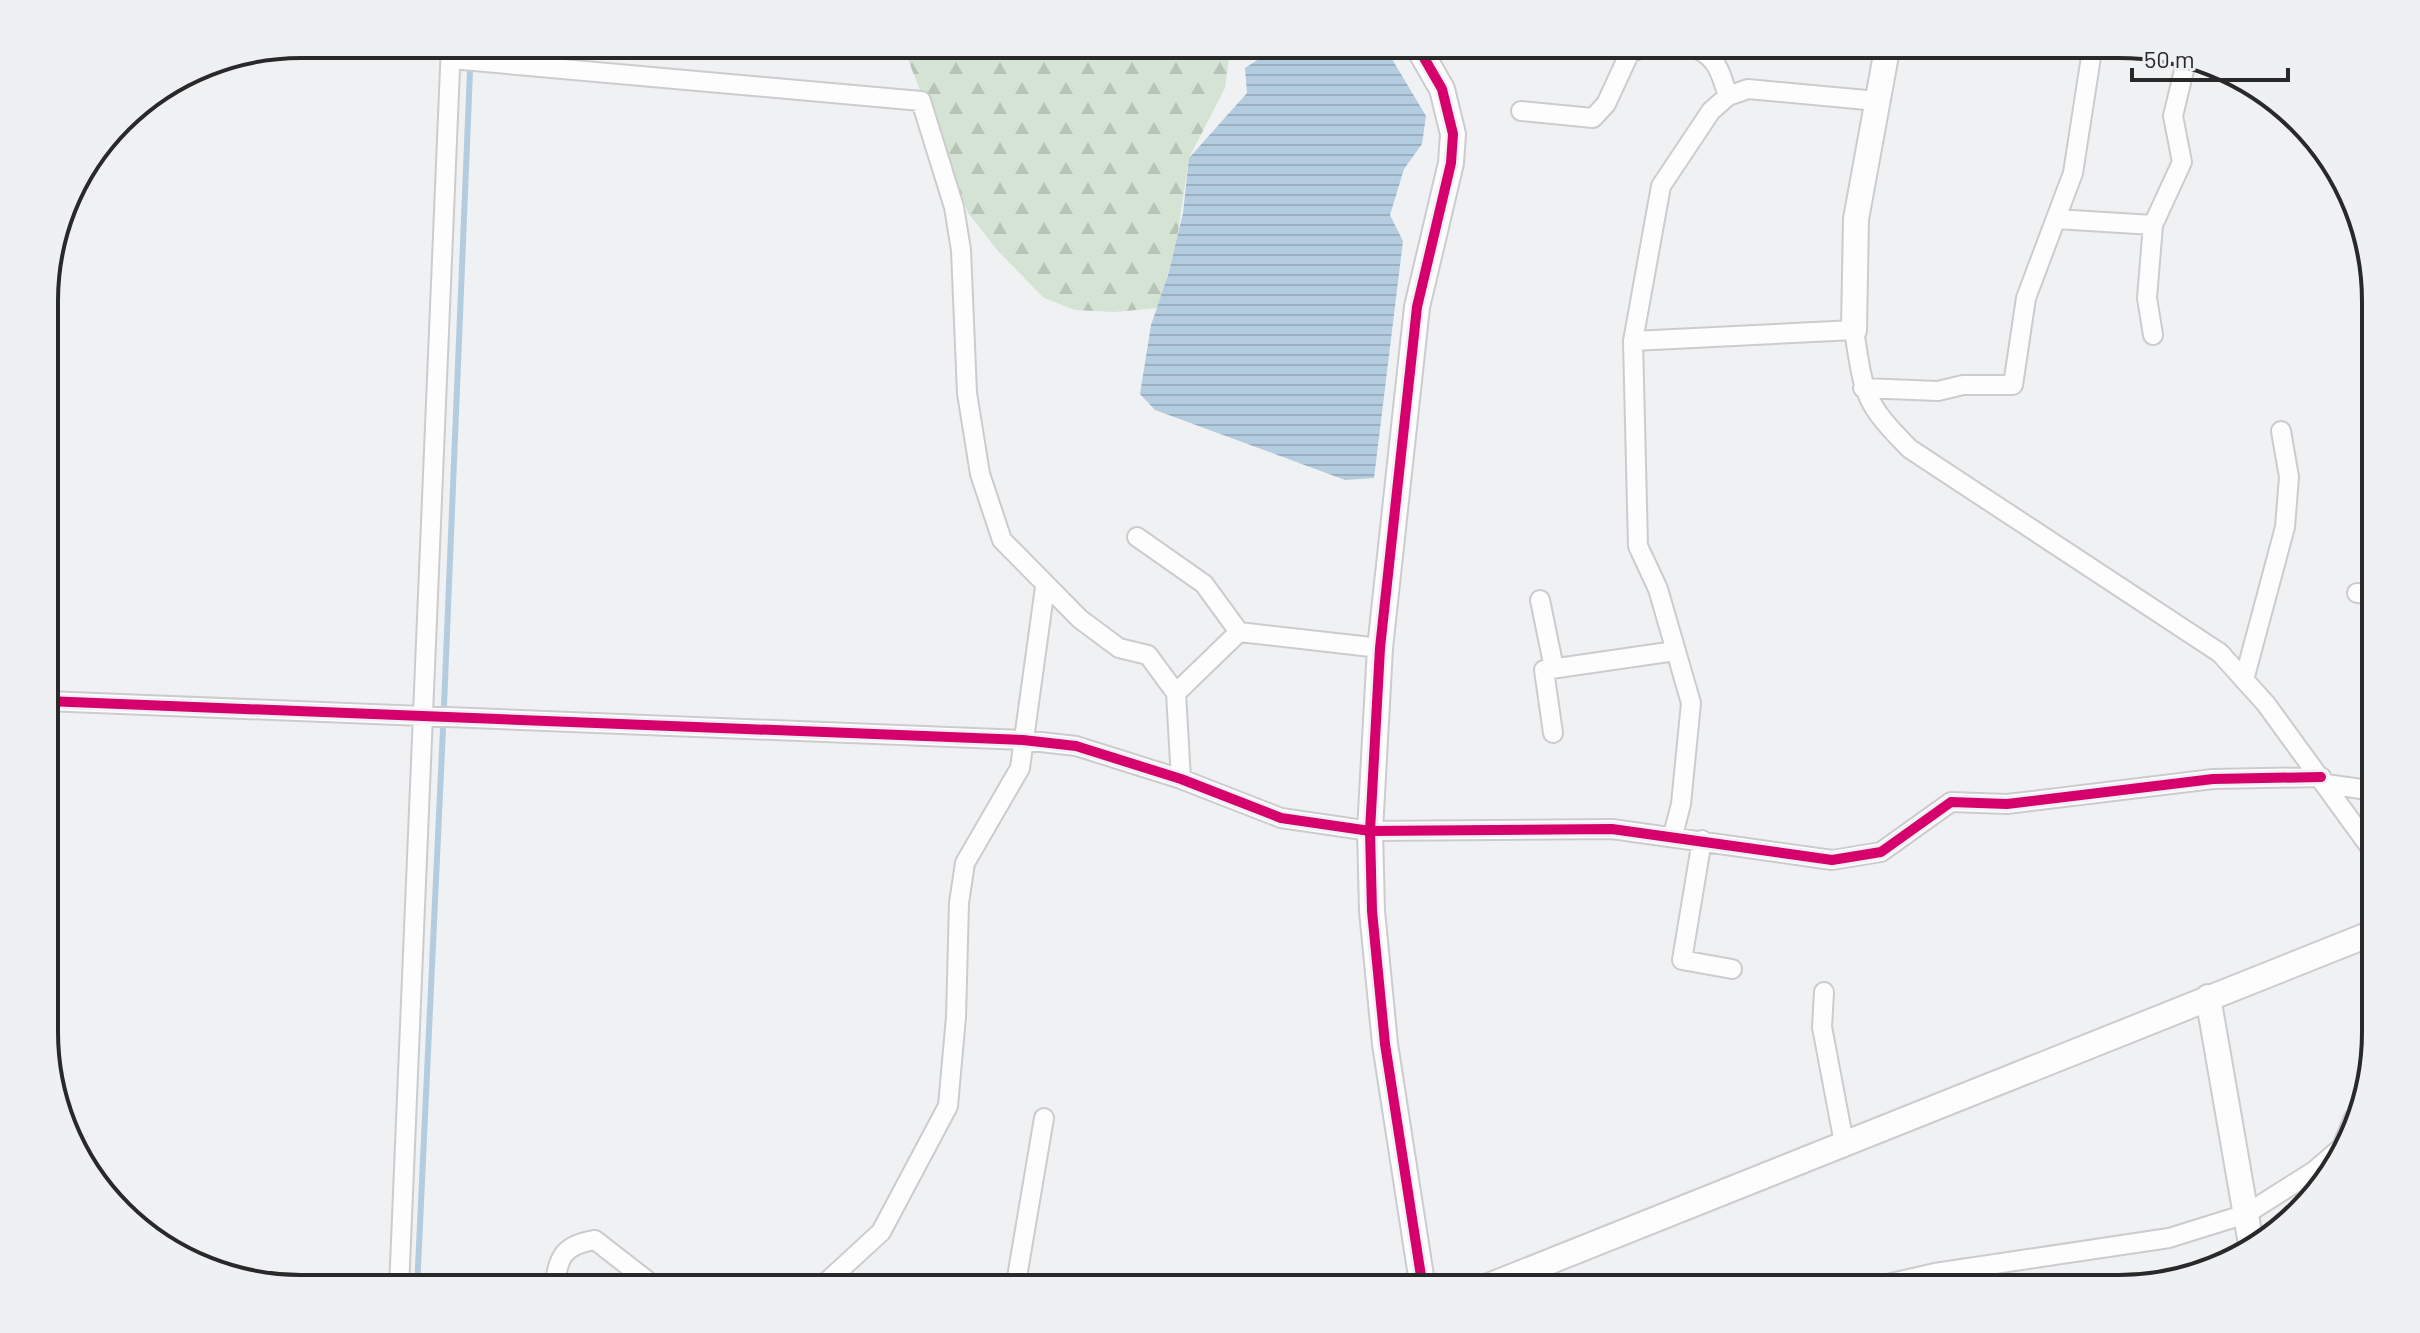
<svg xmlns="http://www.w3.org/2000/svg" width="2420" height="1333" viewBox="0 0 2420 1333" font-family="Barlow,sans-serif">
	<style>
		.forest { fill: url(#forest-firs) }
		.water { fill: url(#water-rules) }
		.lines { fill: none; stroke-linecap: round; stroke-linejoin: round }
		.stream { stroke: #b4ccdf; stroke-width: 6 }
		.street-casing { stroke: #ccccce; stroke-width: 22 }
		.secondary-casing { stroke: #ccccce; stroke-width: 28 }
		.street { stroke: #fdfdfd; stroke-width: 18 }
		.secondary { stroke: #fdfdfd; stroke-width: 24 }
		.cycleway-casing { stroke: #eff0f4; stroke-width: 15 }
		.cycleway { stroke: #d6006c; stroke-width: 10 }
		.rim { fill: none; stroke: #29292a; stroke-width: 4 }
	</style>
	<defs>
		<pattern id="forest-firs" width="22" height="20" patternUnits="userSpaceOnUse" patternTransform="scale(2)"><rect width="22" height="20" fill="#d4e3d3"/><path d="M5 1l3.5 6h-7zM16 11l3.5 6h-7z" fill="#b6c3b5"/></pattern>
		<pattern id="water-rules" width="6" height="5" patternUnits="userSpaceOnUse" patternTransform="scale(2)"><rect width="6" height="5" fill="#b4ccdf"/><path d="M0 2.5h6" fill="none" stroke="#9bafc0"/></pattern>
	</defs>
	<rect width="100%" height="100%" fill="#f0f1f3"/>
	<path class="forest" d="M 902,44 L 1231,44 L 1225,88 L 1189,158 L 1177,238 L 1159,308 L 1114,312 L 1075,310 L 1044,298 L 998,251 L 968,213 Z"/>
	<path class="water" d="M 1282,44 L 1383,44 L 1426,116 L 1422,144 L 1404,169 L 1390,215 L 1403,241 L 1374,478 L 1345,480 L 1155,410 L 1140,394 L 1151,325 L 1168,275 L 1183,213 L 1189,158 L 1247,93 L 1245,68 Z"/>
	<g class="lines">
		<path class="stream" d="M 471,51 L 471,44
			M 444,706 L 470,71
			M 417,1289 L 443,729"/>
		<g class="street-casing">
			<path id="street" d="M 451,59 L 921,101 L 954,207 L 961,250 L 967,393 L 980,474 L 1002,540 L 1080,619 L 1119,648 L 1148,655 L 1176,693 L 1181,779
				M 1521,111 L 1593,118 L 1606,104 L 1630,52 C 1655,44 1693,37 1713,61 C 1721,70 1724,85 1728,96
				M 2056,219 L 2153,225
				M 2153,335 L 2147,298 L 2153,225 L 2182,162 L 2173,116 L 2186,62
				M 1633,341 L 1661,186 L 1711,111 L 1728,96 L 1748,89 L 1877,101
				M 1863,388 L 1938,391 L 1963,385 L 2013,385 L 2026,298 L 2073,173 L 2093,44
				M 1137,537 L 1204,584 L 1239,632
				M 2357,593 L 2375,594
				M 1540,600 L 1554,668
				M 2244,680 L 2285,527 L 2289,477 L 2281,431
				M 1176,693 L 1239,632 L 1380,648
				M 46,701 L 1023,740 L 1076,746 L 1181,779 L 1281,818 L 1370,831 L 1612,829 L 1832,860 L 1881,852 L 1951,802 L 2007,804 L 2213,779 L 2321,777
				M 1553,733 L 1544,670 L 1675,651
				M 2326,784 L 2375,791
				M 1673,835 L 1681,804 L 1691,703 L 1658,589 L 1638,546 L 1633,341 L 1854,330 C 1864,394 1863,402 1910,449 L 2220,653 L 2266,704 L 2375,854
				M 1702,840 L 1682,960 L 1732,969
				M 1824,992 L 1822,1027 L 1844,1143
				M 399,1289 L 451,44
				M 554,1289 C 558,1258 562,1245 595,1240 L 658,1289
				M 819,1289 L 881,1232 L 948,1106 L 956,1017 L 959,903 L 965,863 L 1020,768 L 1045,587
				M 1015,1289 L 1044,1118
				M 1085,1289 L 1137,1285 L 1198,1289
				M 1865,1289 L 1935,1273 L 2169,1238 L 2246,1214 L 2314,1171 L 2342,1147 L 2354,1118"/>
		</g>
		<g class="secondary-casing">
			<path id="secondary" d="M 1416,44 L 1442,89 L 1453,134 L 1451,163 L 1417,307 L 1380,648 L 1370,831 L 1372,911 L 1385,1044 L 1423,1289
				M 1854,330 L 1856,219 L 1888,44
				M 2208,997 L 2252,1250
				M 1481,1289 L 2375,932"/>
		</g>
		<use href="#street" class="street"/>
		<use href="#secondary" class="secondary"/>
		<g class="cycleway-casing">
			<path id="cycleway" d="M 1416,44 L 1442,89 L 1453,134 L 1451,163 L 1417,307 L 1380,648 L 1370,831 L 1372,911 L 1385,1044 L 1423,1289
				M 46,701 L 1023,740 L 1076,746 L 1181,779 L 1281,818 L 1370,831 L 1612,829 L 1832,860 L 1881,852 L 1951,802 L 2007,804 L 2213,779 L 2321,777"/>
		</g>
		<use href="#cycleway" class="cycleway"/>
	</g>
	<path d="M0 0H2420V1333H0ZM301 58H2119A243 243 0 0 1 2362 301V1032A243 243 0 0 1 2119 1275H301A243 243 0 0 1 58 1032V301A243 243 0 0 1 301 58Z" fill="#eff0f4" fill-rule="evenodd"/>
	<path class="rim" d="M301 58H2119A243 243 0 0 1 2362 301V1032A243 243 0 0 1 2119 1275H301A243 243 0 0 1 58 1032V301A243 243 0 0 1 301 58Z"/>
	<path d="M2132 68v12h156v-12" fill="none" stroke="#29292a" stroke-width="4"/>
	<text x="2144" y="68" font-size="24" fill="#29292a" stroke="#eff0f4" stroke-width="6" paint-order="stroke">50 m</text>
</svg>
